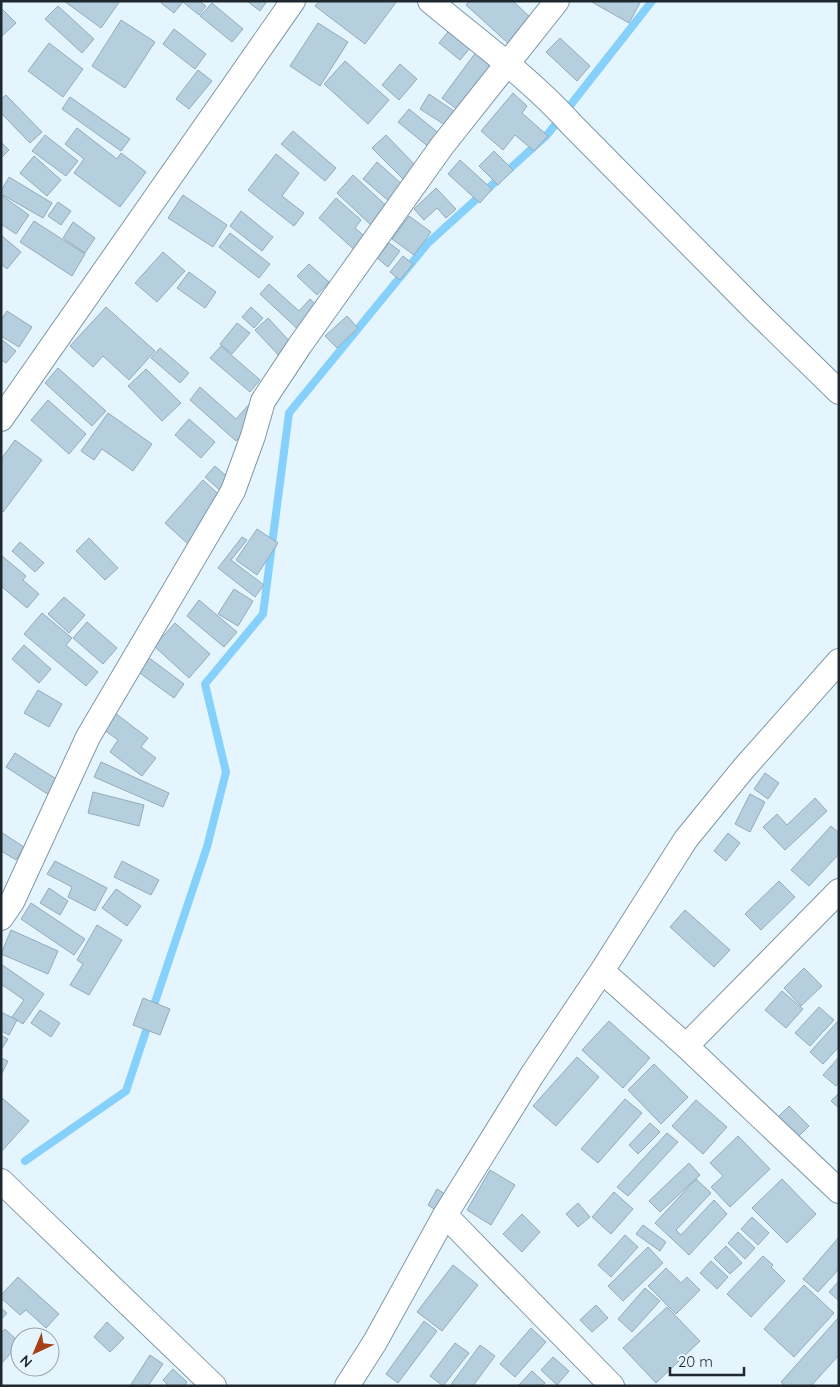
<svg xmlns="http://www.w3.org/2000/svg" width="840" height="1387" viewBox="0 0 840 1387" font-family="Quicksand,sans-serif">
	<style>
		.lines { fill: none; stroke-linecap: round; stroke-linejoin: round }
		.stream { stroke: #86d0fc; stroke-width: 8 }
		.building { fill: #b6cfdf; stroke: #93abba }
		.minor-casing { stroke: #8098a7; stroke-width: 26 }
		.minor { stroke: #fff; stroke-width: 24 }
	</style>
	<rect width="100%" height="100%" fill="#e5f5fe"/>
	<g class="lines">
		<path class="stream" d="M 152,1011 L 207,847 L 226,772 L 205,684 L 263,614 L 289,413 L 428,243 L 547,135 L 652,1
			M 25,1161 L 126,1091 L 149,1022"/>
	</g>
	<path class="building" d="M 64,1 L 120,1 L 101,28 Z
		M 162,1 L 199,1 L 206,6 L 199,15 L 183,2 L 174,13 L 161,3 Z
		M 247,1 L 267,1 L 260,11 Z
		M 319,1 L 397,1 L 365,44 L 315,6 Z
		M 469,1 L 513,1 L 532,19 L 509,44 L 466,5 Z
		M 590,1 L 641,1 L 629,23 Z
		M 212,3 L 243,29 L 232,42 L 200,16 Z
		M 58,6 L 94,39 L 82,53 L 45,19 Z
		M 1,8 L 16,23 L 1,37 Z
		M 121,20 L 155,42 L 125,88 L 92,66 Z
		M 318,23 L 348,42 L 320,86 L 290,66 Z
		M 174,29 L 206,54 L 195,69 L 163,44 Z
		M 448,32 L 470,48 L 460,60 L 439,43 Z
		M 560,38 L 590,66 L 577,81 L 546,52 Z
		M 49,43 L 83,69 L 63,97 L 28,71 Z
		M 476,52 L 496,67 L 462,113 L 442,98 Z
		M 345,61 L 389,100 L 368,124 L 324,84 Z
		M 400,64 L 417,79 L 399,100 L 382,85 Z
		M 198,70 L 212,81 L 189,109 L 176,99 Z
		M 513,93 L 527,106 L 522,113 L 548,136 L 534,151 L 515,135 L 503,150 L 481,131 Z
		M 429,94 L 454,111 L 445,125 L 420,109 Z
		M 6,95 L 42,132 L 30,143 L 1,113 L 1,99 Z
		M 70,97 L 130,139 L 121,151 L 62,109 Z
		M 409,109 L 441,135 L 430,148 L 398,122 Z
		M 77,128 L 117,159 L 121,153 L 146,172 L 120,207 L 74,173 L 84,159 L 65,144 Z
		M 293,131 L 336,168 L 325,181 L 281,144 Z
		M 45,135 L 78,161 L 66,176 L 32,151 Z
		M 386,135 L 418,168 L 405,181 L 372,148 Z
		M 1,142 L 9,150 L 1,158 Z
		M 494,151 L 513,170 L 498,185 L 479,166 Z
		M 276,154 L 299,173 L 282,196 L 304,213 L 294,226 L 248,190 Z
		M 34,156 L 61,180 L 47,196 L 20,173 Z
		M 460,160 L 492,189 L 480,203 L 448,174 Z
		M 377,162 L 404,186 L 390,202 L 363,179 Z
		M 353,175 L 392,211 L 375,229 L 337,193 Z
		M 9,177 L 52,203 L 43,218 L 1,194 L 1,191 Z
		M 436,188 L 456,209 L 446,218 L 437,208 L 424,220 L 414,209 Z
		M 1,195 L 29,215 L 16,234 L 1,224 Z
		M 183,195 L 227,225 L 213,247 L 168,218 Z
		M 336,198 L 361,220 L 355,228 L 369,240 L 358,253 L 319,218 Z
		M 58,202 L 71,211 L 61,225 L 48,216 Z
		M 241,211 L 273,237 L 262,251 L 230,226 Z
		M 409,216 L 431,232 L 414,255 L 392,239 Z
		M 34,221 L 85,254 L 72,276 L 20,242 Z
		M 73,222 L 95,238 L 85,253 L 63,238 Z
		M 230,233 L 270,264 L 259,278 L 219,247 Z
		M 1,235 L 21,252 L 7,269 L 1,264 Z
		M 389,243 L 400,251 L 388,267 L 377,258 Z
		M 163,252 L 185,271 L 157,302 L 135,283 Z
		M 403,256 L 413,264 L 400,280 L 390,272 Z
		M 309,264 L 329,282 L 317,295 L 297,276 Z
		M 189,272 L 216,292 L 205,308 L 177,288 Z
		M 269,284 L 299,311 L 310,299 L 323,311 L 303,334 L 260,294 Z
		M 106,307 L 155,351 L 129,380 L 103,356 L 93,367 L 70,346 Z
		M 251,307 L 263,318 L 254,328 L 242,317 Z
		M 7,311 L 32,327 L 19,347 L 1,336 L 1,320 Z
		M 347,316 L 358,328 L 337,348 L 325,336 Z
		M 268,318 L 295,347 L 282,359 L 255,330 Z
		M 237,323 L 250,333 L 232,354 L 220,344 Z
		M 1,339 L 16,351 L 6,363 L 1,360 Z
		M 221,346 L 260,380 L 250,392 L 210,358 Z
		M 160,348 L 189,373 L 180,383 L 151,358 Z
		M 58,368 L 106,411 L 92,426 L 45,383 Z
		M 146,369 L 181,403 L 162,421 L 128,386 Z
		M 200,387 L 236,419 L 252,401 L 263,411 L 236,441 L 190,400 Z
		M 48,400 L 86,434 L 69,454 L 31,420 Z
		M 108,413 L 152,444 L 133,471 L 102,449 L 94,460 L 81,451 Z
		M 189,419 L 215,442 L 201,458 L 175,435 Z
		M 15,440 L 42,460 L 3,512 L 1,511 L 1,459 Z
		M 215,466 L 233,482 L 223,493 L 205,477 Z
		M 203,480 L 226,501 L 188,544 L 165,523 Z
		M 257,529 L 278,543 L 257,575 L 236,560 Z
		M 242,537 L 247,540 L 231,560 L 264,585 L 255,597 L 218,568 Z
		M 89,538 L 118,568 L 105,580 L 76,551 Z
		M 20,542 L 44,563 L 35,572 L 12,551 Z
		M 1,555 L 26,576 L 23,580 L 39,594 L 27,608 L 1,586 Z
		M 234,589 L 253,601 L 238,626 L 218,614 Z
		M 64,597 L 85,615 L 69,633 L 48,614 Z
		M 199,600 L 237,632 L 224,647 L 187,616 Z
		M 42,613 L 72,638 L 66,645 L 98,672 L 86,686 L 24,634 Z
		M 87,622 L 117,648 L 103,664 L 73,638 Z
		M 175,623 L 210,654 L 189,678 L 154,646 Z
		M 24,645 L 51,669 L 39,683 L 12,659 Z
		M 148,657 L 184,684 L 174,698 L 137,671 Z
		M 38,690 L 62,704 L 49,727 L 24,713 Z
		M 115,713 L 148,738 L 141,747 L 156,758 L 142,776 L 110,752 L 118,740 L 103,729 Z
		M 15,753 L 58,780 L 49,795 L 6,767 Z
		M 101,762 L 169,793 L 163,807 L 94,777 Z
		M 765,773 L 779,783 L 768,799 L 754,789 Z
		M 93,792 L 144,805 L 139,826 L 88,813 Z
		M 750,794 L 765,802 L 750,832 L 735,824 Z
		M 815,798 L 827,811 L 785,850 L 763,827 L 777,814 L 787,825 Z
		M 831,826 L 839,833 L 839,854 L 809,886 L 791,870 Z
		M 1,832 L 24,847 L 16,860 L 1,851 Z
		M 728,833 L 740,843 L 726,861 L 714,851 Z
		M 55,861 L 107,888 L 95,911 L 68,897 L 72,887 L 47,874 Z
		M 122,861 L 159,880 L 151,895 L 114,877 Z
		M 779,881 L 795,897 L 761,930 L 745,914 Z
		M 49,888 L 68,901 L 60,915 L 40,903 Z
		M 116,889 L 141,906 L 127,926 L 102,908 Z
		M 31,903 L 85,939 L 74,955 L 21,919 Z
		M 685,910 L 730,950 L 714,967 L 670,927 Z
		M 97,925 L 122,940 L 89,995 L 70,985 L 83,964 L 77,960 Z
		M 11,930 L 58,951 L 48,974 L 1,954 Z
		M 1,964 L 44,994 L 23,1024 L 12,1017 L 24,1000 L 1,984 Z
		M 804,968 L 822,986 L 801,1006 L 784,988 Z
		M 782,991 L 803,1009 L 786,1028 L 765,1010 Z
		M 143,998 L 170,1009 L 160,1035 L 133,1025 Z
		M 819,1007 L 834,1020 L 810,1046 L 795,1033 Z
		M 40,1010 L 60,1023 L 51,1037 L 31,1023 Z
		M 1,1012 L 17,1020 L 9,1035 L 1,1031 Z
		M 839,1020 L 839,1047 L 823,1064 L 810,1052 Z
		M 609,1021 L 650,1058 L 623,1088 L 582,1050 Z
		M 1,1035 L 8,1039 L 1,1050 Z
		M 577,1057 L 599,1077 L 556,1126 L 533,1106 Z
		M 839,1057 L 839,1083 L 836,1086 L 823,1075 Z
		M 1,1058 L 8,1061 L 1,1075 Z
		M 654,1064 L 688,1097 L 661,1124 L 628,1090 Z
		M 839,1093 L 839,1108 L 831,1101 Z
		M 1,1097 L 29,1121 L 1,1152 Z
		M 625,1099 L 642,1113 L 598,1163 L 581,1149 Z
		M 696,1100 L 727,1127 L 703,1154 L 672,1126 Z
		M 789,1106 L 809,1126 L 796,1139 L 776,1119 Z
		M 650,1123 L 660,1132 L 638,1154 L 629,1145 Z
		M 667,1133 L 678,1142 L 628,1196 L 617,1187 Z
		M 738,1136 L 770,1169 L 730,1207 L 711,1187 L 723,1176 L 710,1163 Z
		M 689,1163 L 700,1175 L 660,1212 L 649,1201 Z
		M 490,1170 L 515,1185 L 491,1225 L 467,1210 Z
		M 696,1179 L 711,1193 L 676,1230 L 681,1235 L 714,1200 L 727,1214 L 689,1255 L 655,1223 Z
		M 782,1179 L 816,1214 L 787,1243 L 752,1208 Z
		M 437,1189 L 450,1197 L 440,1213 L 428,1205 Z
		M 614,1192 L 633,1209 L 611,1234 L 592,1217 Z
		M 578,1203 L 590,1217 L 578,1227 L 566,1214 Z
		M 522,1214 L 540,1232 L 522,1252 L 503,1234 Z
		M 752,1217 L 769,1233 L 758,1245 L 741,1229 Z
		M 643,1225 L 666,1242 L 660,1251 L 636,1234 Z
		M 738,1232 L 755,1248 L 745,1259 L 728,1243 Z
		M 625,1235 L 638,1247 L 611,1277 L 598,1265 Z
		M 839,1237 L 839,1269 L 818,1292 L 803,1279 Z
		M 726,1246 L 742,1263 L 730,1274 L 714,1258 Z
		M 648,1247 L 663,1263 L 623,1301 L 608,1286 Z
		M 763,1256 L 773,1265 L 771,1267 L 785,1281 L 751,1317 L 727,1294 Z
		M 711,1261 L 728,1277 L 717,1289 L 700,1273 Z
		M 453,1265 L 478,1285 L 442,1331 L 417,1312 Z
		M 666,1268 L 681,1283 L 687,1277 L 700,1290 L 676,1314 L 648,1286 Z
		M 18,1277 L 59,1314 L 46,1328 L 26,1310 L 20,1315 L 1,1298 L 1,1295 Z
		M 839,1281 L 839,1301 L 829,1292 Z
		M 804,1285 L 834,1313 L 794,1357 L 764,1329 Z
		M 645,1288 L 660,1301 L 632,1332 L 618,1319 Z
		M 596,1305 L 608,1318 L 592,1332 L 580,1320 Z
		M 667,1307 L 700,1341 L 656,1383 L 623,1348 Z
		M 1,1308 L 7,1313 L 1,1320 Z
		M 839,1317 L 839,1355 L 811,1386 L 785,1386 L 781,1382 Z
		M 424,1321 L 437,1331 L 398,1383 L 386,1374 Z
		M 107,1322 L 124,1338 L 110,1352 L 94,1337 Z
		M 531,1328 L 546,1342 L 515,1377 L 500,1364 Z
		M 5,1329 L 20,1343 L 1,1364 L 1,1333 Z
		M 455,1343 L 469,1353 L 443,1386 L 430,1376 Z
		M 480,1345 L 495,1356 L 473,1386 L 450,1386 Z
		M 150,1355 L 163,1364 L 148,1386 L 130,1386 Z
		M 553,1357 L 569,1371 L 557,1385 L 541,1370 Z
		M 173,1369 L 187,1382 L 184,1386 L 169,1386 L 163,1380 Z
		M 532,1371 L 545,1383 L 542,1386 L 518,1386 Z"/>
	<g class="lines">
		<g class="minor-casing">
			<path id="minor" d="M 430,1 C 478,41 531,79 572,125 L 758,313 L 839,392
				M 1,419 L 293,1
				M 1,918 L 12,902 L 88,737 L 233,491 L 253,436 L 263,401 L 300,345 L 442,146 L 557,1
				M 602,971 L 686,1046 L 839,1191
				M 686,1046 L 839,891
				M 1,1181 L 214,1386
				M 445,1215 L 612,1386
				M 347,1386 L 375,1342 L 445,1215 L 532,1075 L 602,971 L 686,839 L 744,768 L 839,661"/>
		</g>
		<use href="#minor" class="minor"/>
	</g>
	<rect width="840" height="1387" fill="none" stroke="#1e282e" stroke-width="5"/>
	<g transform="translate(35 1352) rotate(224)"><circle r="24" fill="#e5f5fe" stroke="#95a3ab"/>
	<path d="M0-4L9 19L0 12L-9 19Z" fill="#a64115"/>
	<text y="-8" font-size="14" font-weight="bold" text-anchor="middle" fill="#1e282e">N</text>
	</g>
	<path d="M670 1367v8h74v-8" fill="none" stroke="#1e282e" stroke-width="2.5"/>
	<text x="678" y="1367" font-size="15" fill="#1e282e" stroke="#e5f5fe" stroke-width="4" paint-order="stroke">20 m</text>
</svg>
